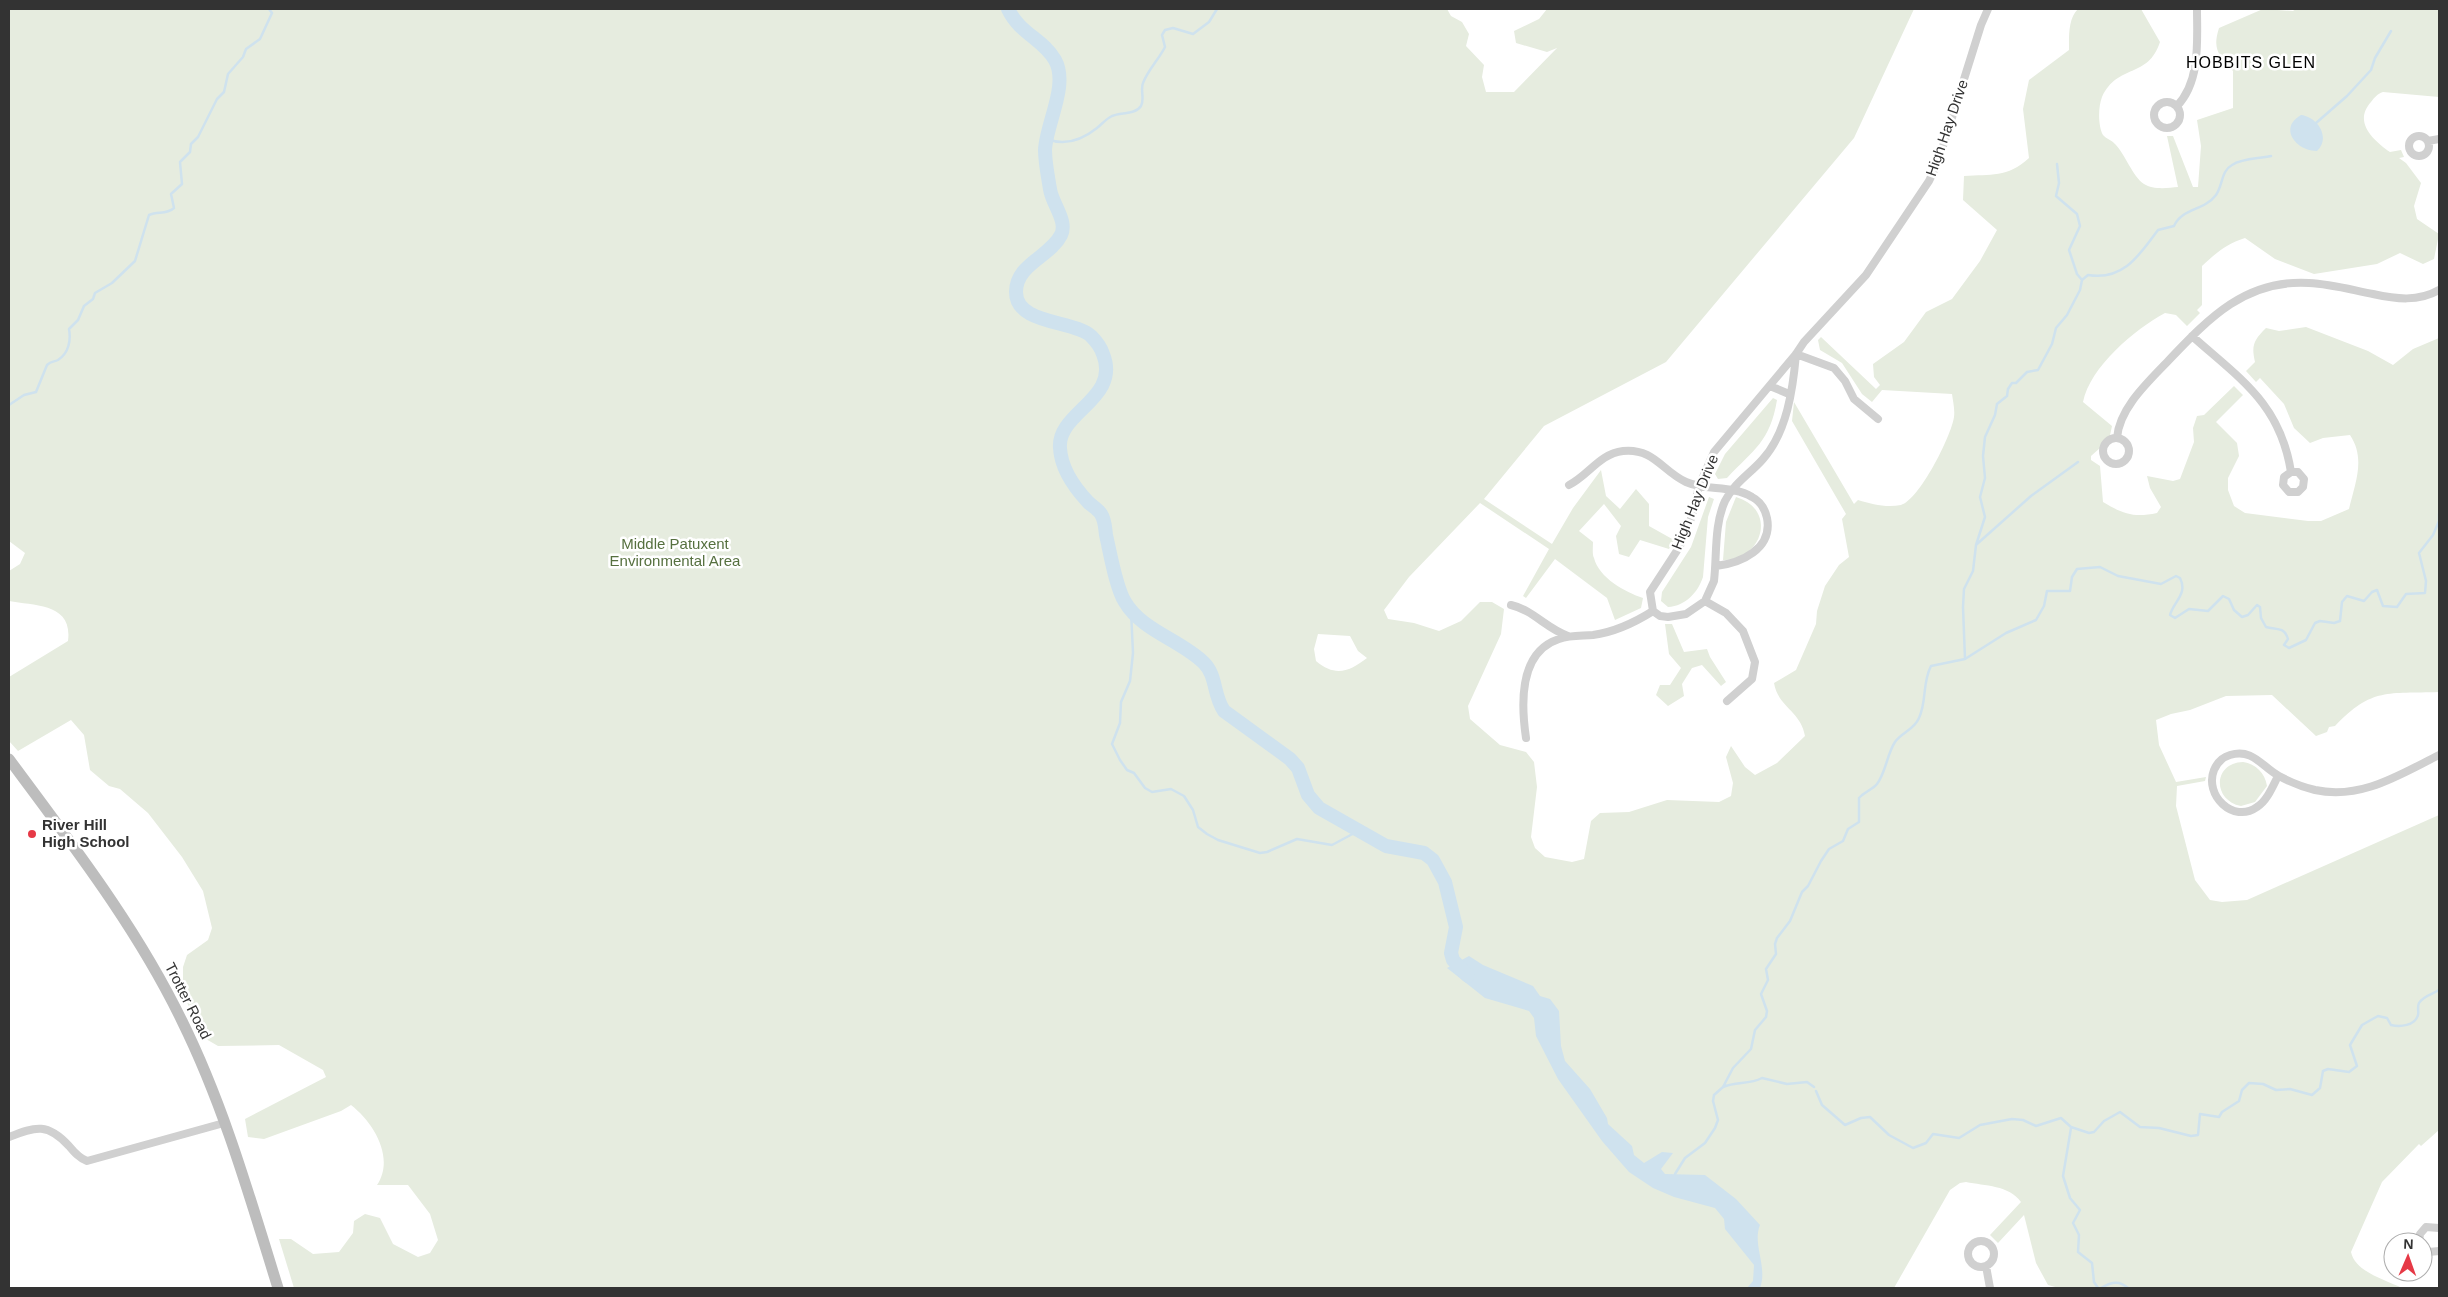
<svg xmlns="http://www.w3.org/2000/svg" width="2448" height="1297" viewBox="0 0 2448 1297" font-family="Helvetica,sans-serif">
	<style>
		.green { fill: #e6ecdf; fill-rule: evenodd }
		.water { fill: #cfe2ee }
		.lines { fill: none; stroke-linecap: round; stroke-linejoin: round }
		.stream { stroke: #cfe2ee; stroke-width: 2.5 }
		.river { stroke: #cfe2ee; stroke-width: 14 }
		.street { stroke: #d0d0d0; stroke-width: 8 }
		.secondary { stroke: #bdbdbd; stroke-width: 11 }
		.poi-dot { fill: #e63946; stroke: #fff; stroke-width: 2 }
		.labels { text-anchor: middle; stroke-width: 5; stroke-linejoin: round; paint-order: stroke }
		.street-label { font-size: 15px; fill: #333; stroke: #fff }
		.park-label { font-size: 15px; fill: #56703f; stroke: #fff }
		.poi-label { font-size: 15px; font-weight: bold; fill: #333; stroke: #fff; text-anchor: start }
		.neighbourhood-label { font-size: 16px; letter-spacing: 1px; fill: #000; stroke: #fff }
	</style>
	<rect width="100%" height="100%" fill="#fff"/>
	<path class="green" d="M 9,9 L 1447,9 L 1451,16 L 1462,22 L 1469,34 L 1466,46 L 1484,65 L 1482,77 L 1486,92 L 1514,92 L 1557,48 L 1547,52 L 1516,43 L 1514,31 L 1539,19 L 1547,9 L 1914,9 L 1854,138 L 1666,362 L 1544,426 L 1484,499 L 1552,544 L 1573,508 L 1601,470 L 1606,496 L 1620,509 L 1636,489 L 1649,504 L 1649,526 L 1674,540 L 1669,549 L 1640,540 L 1629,557 L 1619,554 L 1616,536 L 1621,526 L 1604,504 L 1579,531 L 1593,542 C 1593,547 1592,554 1594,558 C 1599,578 1625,592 1643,598 L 1641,608 L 1615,620 L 1607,598 L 1555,559 L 1526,598 L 1523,596 L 1549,549 L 1480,503 L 1409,577 L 1384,610 L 1388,619 L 1414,623 L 1439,631 L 1461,621 L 1480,602 L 1492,602 L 1504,609 L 1501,634 L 1468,706 L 1470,719 L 1500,745 L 1526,752 L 1534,762 L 1537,787 L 1531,837 L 1535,848 L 1545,857 L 1572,862 L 1584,859 L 1591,821 L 1600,813 L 1629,812 L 1667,800 L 1719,802 L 1731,796 L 1733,783 L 1726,757 L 1731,746 L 1745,767 L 1755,775 L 1777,763 L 1805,736 C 1801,711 1778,707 1774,683 L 1796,670 L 1816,624 L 1817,611 L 1825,586 L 1839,565 L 1849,557 L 1842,519 L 1846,514 L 1792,421 L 1794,402 L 1854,504 L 1858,500 C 1872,504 1886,508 1901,505 C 1919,500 1951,437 1954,417 C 1955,410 1953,401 1952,394 L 1882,390 L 1872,402 L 1862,394 L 1842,363 L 1820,350 L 1818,340 L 1821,337 L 1876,389 L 1880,385 L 1874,377 L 1873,364 L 1904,342 L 1926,312 L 1952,299 L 1980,261 L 1997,230 L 1963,200 L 1964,176 C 1991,174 2007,178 2029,158 L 2023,109 L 2029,80 L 2069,50 C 2069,36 2068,19 2078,9 L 2141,9 L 2160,42 C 2148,79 2118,63 2102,97 C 2098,107 2098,126 2103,135 C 2106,139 2112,140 2115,144 C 2125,154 2133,177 2144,184 C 2153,190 2168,188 2178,187 L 2167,136 L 2173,136 L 2193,187 L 2198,187 L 2201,146 L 2197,120 L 2233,108 L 2233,71 C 2219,55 2212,50 2219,28 L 2263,9 L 2293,11 L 2296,9 L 2439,9 L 2439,97 L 2383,92 C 2377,94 2375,97 2371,102 C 2353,122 2373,140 2390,152 L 2401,150 L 2404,157 L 2399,158 L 2406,163 L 2421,183 L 2414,206 L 2417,219 L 2439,234 L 2434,259 L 2423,264 L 2400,253 L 2377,264 L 2314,274 L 2275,259 L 2245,238 C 2226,244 2216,253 2202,266 L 2202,305 L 2197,310 L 2200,313 L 2187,326 L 2176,315 L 2165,313 C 2135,329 2090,367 2083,402 L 2112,426 L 2109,440 L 2091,456 L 2091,460 L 2100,466 L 2103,502 C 2123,514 2134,518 2157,513 L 2161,507 L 2150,488 L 2147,476 L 2173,481 L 2180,479 L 2194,442 L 2193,428 L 2197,416 L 2204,415 L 2234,386 L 2243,395 L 2216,422 L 2237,443 L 2239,456 L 2228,478 L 2228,490 L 2234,506 L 2245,513 L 2308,521 L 2321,521 L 2349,509 C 2355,483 2366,459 2350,435 L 2323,438 L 2310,443 L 2294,428 L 2284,404 L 2260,378 L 2256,382 L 2246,371 L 2255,362 C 2251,345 2254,340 2266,328 L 2279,331 L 2306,327 L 2368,351 L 2393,365 L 2413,349 L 2439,338 L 2439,692 C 2388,694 2372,687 2335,726 L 2329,727 L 2327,732 L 2316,736 L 2272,695 L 2226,696 L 2190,710 L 2171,714 L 2156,720 L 2159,745 L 2176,782 L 2206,777 L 2205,781 L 2177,786 L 2176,806 L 2195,880 L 2210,900 L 2222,902 L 2247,900 L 2439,815 L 2439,1130 L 2421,1146 L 2419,1144 L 2382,1182 L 2351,1252 C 2355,1272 2386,1280 2402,1288 L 2059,1288 L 2048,1285 L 2036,1263 L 2024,1215 L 1998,1243 L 1990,1235 L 2021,1202 C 2009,1185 1985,1186 1966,1182 L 1960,1183 L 1950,1190 L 1894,1288 L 294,1288 L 279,1239 L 291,1239 L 313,1254 L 339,1252 L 353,1233 L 354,1221 L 365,1214 L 380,1218 L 393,1244 L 418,1257 L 430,1253 L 438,1240 L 430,1214 L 408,1185 L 377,1185 C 395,1158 374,1123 351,1105 L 341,1111 L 264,1139 L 248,1137 L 245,1119 L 326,1077 L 323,1070 L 279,1045 L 218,1046 L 206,1039 L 198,1030 L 183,992 L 183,967 L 187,955 L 208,940 L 212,928 L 203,891 L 182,857 L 148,813 L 120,789 L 109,786 L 90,770 L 84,735 L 71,720 L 18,751 L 9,741 L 9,677 L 68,641 C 73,603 35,606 9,601 L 9,571 L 20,564 L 25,553 L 9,541 ZM 1318,634 L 1350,636 L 1358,651 L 1367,658 C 1349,672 1335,677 1316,661 L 1314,649 Z
		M 1773,398 L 1777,400 C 1770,442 1754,449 1727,478 L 1718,479 L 1715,474 L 1725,454 Z
		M 1709,497 L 1714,499 L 1708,517 L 1703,577 C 1698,592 1686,606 1668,607 L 1661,601 L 1662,592 L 1691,547 Z
		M 1736,497 C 1779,510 1761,562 1723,560 L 1726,522 Z
		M 1665,624 L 1672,624 L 1684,652 L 1707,649 L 1710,657 L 1726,682 L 1721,686 L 1702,665 L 1692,668 L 1682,684 L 1684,696 L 1668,706 L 1656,695 L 1660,685 L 1670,685 L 1681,668 L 1669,654 Z
		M 2243,762 C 2256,764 2265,773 2267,786 L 2255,802 L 2241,806 C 2212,800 2213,763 2243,762 Z"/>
	<path class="water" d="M 2301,115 C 2318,117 2331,138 2317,151 C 2296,151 2278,128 2301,115 Z
		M 1469,956 L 1483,965 L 1533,986 L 1540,996 L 1550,999 L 1559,1011 L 1561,1046 L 1565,1061 L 1590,1089 L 1607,1118 L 1608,1124 L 1632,1146 L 1634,1155 L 1644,1163 L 1662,1152 L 1673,1153 L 1661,1169 L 1665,1174 L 1705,1175 L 1736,1199 L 1760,1225 C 1752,1244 1768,1267 1760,1288 L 1747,1288 L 1753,1281 L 1754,1265 L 1725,1229 L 1724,1219 L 1715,1208 L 1674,1197 L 1653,1188 L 1629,1172 L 1602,1141 L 1558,1079 L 1536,1036 L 1534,1018 L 1529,1011 L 1485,998 L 1447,968 Z"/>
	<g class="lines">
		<path class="stream" d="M 2316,123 L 2347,96 L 2371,70 L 2375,58 L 2391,31
			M 1047,139 C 1065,146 1082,140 1097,128 C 1102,124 1106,119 1112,116 C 1121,112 1135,115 1141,106 C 1145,99 1140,90 1143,83 C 1148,70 1159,59 1165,47 L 1162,35 L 1165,30 L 1173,28 L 1193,34 L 1209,22 L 1217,9
			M 2057,164 L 2059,183 L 2056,196 L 2077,214 L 2080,226 L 2069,250 L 2077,274 L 2082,280
			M 9,405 L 24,395 L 36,392 L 47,365 C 51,361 54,362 58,360 C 69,353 71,340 69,329 L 78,320 L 84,306 L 93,299 L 95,293 L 112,283 L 135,261 L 149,215 C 158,211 166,215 174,208 L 171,194 L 182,184 L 180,162 L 190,152 L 191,144 L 198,137 L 217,99 L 224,92 L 228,74 L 243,57 L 246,49 L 260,39 L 272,13 L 269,9
			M 1977,544 L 2031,496 L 2078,462
			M 1131,611 L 1133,653 L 1130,681 L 1121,702 L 1120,723 L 1112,744 L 1120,760 L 1127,770 L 1134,773 L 1145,788 L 1152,792 L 1171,789 L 1184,796 L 1193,810 L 1198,827 L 1207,834 L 1218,840 L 1260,853 L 1267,852 L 1297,839 L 1332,845 L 1360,830
			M 1965,659 L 1963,607 L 1964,589 L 1973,571 L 1976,545 L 1985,517 L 1980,497 L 1985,478 L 1983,456 L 1985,437 L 1995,415 L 1997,404 L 2007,396 L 2008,389 L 2012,383 L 2016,383 L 2027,372 L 2038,370 L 2052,344 L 2056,328 L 2067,315 L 2080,290 L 2082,280 L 2088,275 C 2124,281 2140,254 2158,230 L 2174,226 C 2182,208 2204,211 2216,195 C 2223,185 2221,171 2232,165 C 2243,158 2258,159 2271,156
			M 1723,1087 C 1736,1081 1749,1085 1762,1078 L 1787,1084 L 1807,1082 L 1814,1087
			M 1816,1091 L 1822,1105 L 1845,1125 L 1861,1118 L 1870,1117 L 1889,1135 L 1913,1148 L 1926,1143 L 1933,1134 L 1959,1138 L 1980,1125 L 2012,1119 L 2023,1120 L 2036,1126 L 2061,1118 L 2071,1127 L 2089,1133 L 2094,1132 L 2104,1121 L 2120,1112 L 2140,1127 L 2159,1128 L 2191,1136 L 2198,1135 L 2200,1114 L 2219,1117 L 2222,1112 L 2239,1101 L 2242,1090 L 2249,1083 L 2263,1084 L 2276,1090 L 2290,1089 L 2312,1095 L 2320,1088 L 2323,1071 L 2328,1069 L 2349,1072 L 2357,1066 L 2350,1045 L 2362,1025 L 2378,1016 L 2387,1018 L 2391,1025 C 2400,1027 2415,1026 2418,1015 C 2419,1011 2417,1007 2419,1003 C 2423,996 2433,994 2439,990
			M 2071,1128 L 2063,1176 L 2070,1198 L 2080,1210 L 2073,1223 L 2079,1235 L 2078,1252 L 2092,1263 L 2094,1282 L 2098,1288
			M 1675,1174 L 1685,1158 L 1705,1143 L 1715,1128 L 1718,1120 L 1713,1101 L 1714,1095 L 1723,1087 L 1733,1068 L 1751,1049 L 1755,1030 L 1766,1017 L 1767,1011 L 1761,994 L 1768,980 L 1766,969 L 1776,954 L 1775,944 L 1777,938 L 1790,921 L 1802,892 L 1808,886 L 1821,861 L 1829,849 L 1843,841 L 1848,829 L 1859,822 L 1859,798 C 1864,792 1872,790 1877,784 C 1886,772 1887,754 1895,742 C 1902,732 1914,730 1919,718 C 1927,701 1922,683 1931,666 L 1965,659 L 2006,633 L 2036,620 L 2044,606 L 2047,591 L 2070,591 L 2072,577 L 2077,569 L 2100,567 L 2118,576 L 2161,584 L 2176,576 L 2180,578 C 2188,594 2174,601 2170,615 L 2175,618 L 2189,609 L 2208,611 L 2223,596 L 2229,599 L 2234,610 L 2242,617 L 2248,615 L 2257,605 L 2260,607 L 2261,618 L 2266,627 C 2276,630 2284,626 2288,639 L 2284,645 L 2289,648 L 2306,640 L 2315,623 L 2320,621 L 2334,623 L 2340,621 L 2342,602 L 2347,596 L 2364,601 L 2372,592 L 2377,590 L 2383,606 L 2397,607 L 2406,594 L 2425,593 L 2426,581 L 2419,553 L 2433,535 L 2439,521 L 2439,514
			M 2101,1288 C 2111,1282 2119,1280 2128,1288"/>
		<path class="river" d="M 1008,9 C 1020,34 1043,39 1055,60 C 1069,85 1046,124 1045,150 C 1045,162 1048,177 1050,189 C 1052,204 1068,221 1061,235 C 1050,257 1016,264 1016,292 C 1016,325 1074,320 1091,336 C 1096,341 1101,348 1103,354 C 1121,399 1057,412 1060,448 C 1061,469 1074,487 1088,502 C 1092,506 1098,509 1101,514 C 1105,520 1105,527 1106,535 C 1110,552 1116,588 1125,602 C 1142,631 1181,640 1204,663 C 1217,676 1213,695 1224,711 L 1290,759 L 1298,768 L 1308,795 L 1319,808 L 1386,846 L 1424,853 L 1433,860 L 1445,882 L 1456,927 L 1451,953 L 1453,960 L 1468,976"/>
		<path class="street" d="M2154 115a13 13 0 1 1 26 0a13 13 0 1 1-26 0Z
			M 2177,106 C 2201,81 2197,40 2197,9
			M2409 146a10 10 0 1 1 20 0a10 10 0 1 1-20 0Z
			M 2428,141 L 2439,139
			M 2192,336 C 2240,379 2280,403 2291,472 L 2284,477 L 2283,485 L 2289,492 L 2298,492 L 2303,487 L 2304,479 L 2298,472 L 2291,472
			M 1796,354 C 1793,389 1787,432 1763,459 C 1751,473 1734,483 1725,501 C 1714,525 1717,555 1714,581 L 1705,601 L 1686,614 L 1668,617 L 1660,616 L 1653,611 L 1650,592 L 1680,546 L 1692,516 L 1699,486 L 1714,452 L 1796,354 L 1804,342 L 1866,275 L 1929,181 L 1938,162 L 1981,25 L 1988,9
			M 1796,354 L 1834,368 L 1845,381 L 1854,399 L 1878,419
			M 1770,386 L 1789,394
			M 2117,438 C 2119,408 2149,381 2169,360 C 2209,318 2246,279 2309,283 C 2331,284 2352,290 2373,294 C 2396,299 2418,302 2439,290
			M2103 451a13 13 0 1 1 26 0a13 13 0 1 1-26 0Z
			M 1569,485 C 1589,475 1599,454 1623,451 C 1654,448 1662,471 1686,482 C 1706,491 1732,485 1752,497 C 1760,501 1765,509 1767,518 C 1773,549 1741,563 1716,566
			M 1705,601 L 1726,613 L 1743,631 L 1755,662 L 1752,679 L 1727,701
			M 1511,605 C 1533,610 1547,629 1568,636
			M 1526,738 C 1521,704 1519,652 1559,639 C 1570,635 1582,636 1593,635 C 1615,632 1634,623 1653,611
			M 2278,776 C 2273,786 2267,801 2257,807 C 2233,824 2204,795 2214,770 C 2217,763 2223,757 2230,755 C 2253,748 2262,767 2279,776 C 2290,782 2303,787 2315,790 C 2361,800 2399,775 2439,755
			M 9,1137 C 36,1126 48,1123 69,1146 C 74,1152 79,1158 87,1161 L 224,1123
			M1968 1254a13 13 0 1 1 26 0a13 13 0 1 1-26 0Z
			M 2419,1242 L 2420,1234 L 2426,1227 L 2439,1228
			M 2423,1249 L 2429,1252 L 2439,1251
			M 1986,1266 L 1990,1288"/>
		<path class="secondary" d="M 9,759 C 71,843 136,926 182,1021 C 224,1106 250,1198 278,1288"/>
	</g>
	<circle class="poi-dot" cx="32" cy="834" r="5"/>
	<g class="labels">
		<g class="street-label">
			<text transform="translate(1947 128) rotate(-71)" y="5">High Hay Drive</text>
			<text transform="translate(1695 502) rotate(-68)" y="5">High Hay Drive</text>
			<text transform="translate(188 1001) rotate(63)" y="5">Trotter Road</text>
		</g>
		<g class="park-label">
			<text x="675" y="549">Middle Patuxent<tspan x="675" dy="17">Environmental Area</tspan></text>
		</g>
		<g class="poi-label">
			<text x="42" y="830">River Hill<tspan x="42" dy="17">High School</tspan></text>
		</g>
		<g class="neighbourhood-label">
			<text x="2251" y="68">HOBBITS GLEN</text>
		</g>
	</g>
	<rect width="2448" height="1297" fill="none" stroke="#333333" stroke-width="20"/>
	<g transform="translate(2408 1257) rotate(2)"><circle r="24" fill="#ffffff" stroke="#adadad"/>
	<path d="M0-4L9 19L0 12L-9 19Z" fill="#e63946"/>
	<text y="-8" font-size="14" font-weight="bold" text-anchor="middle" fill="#333333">N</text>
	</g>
</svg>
